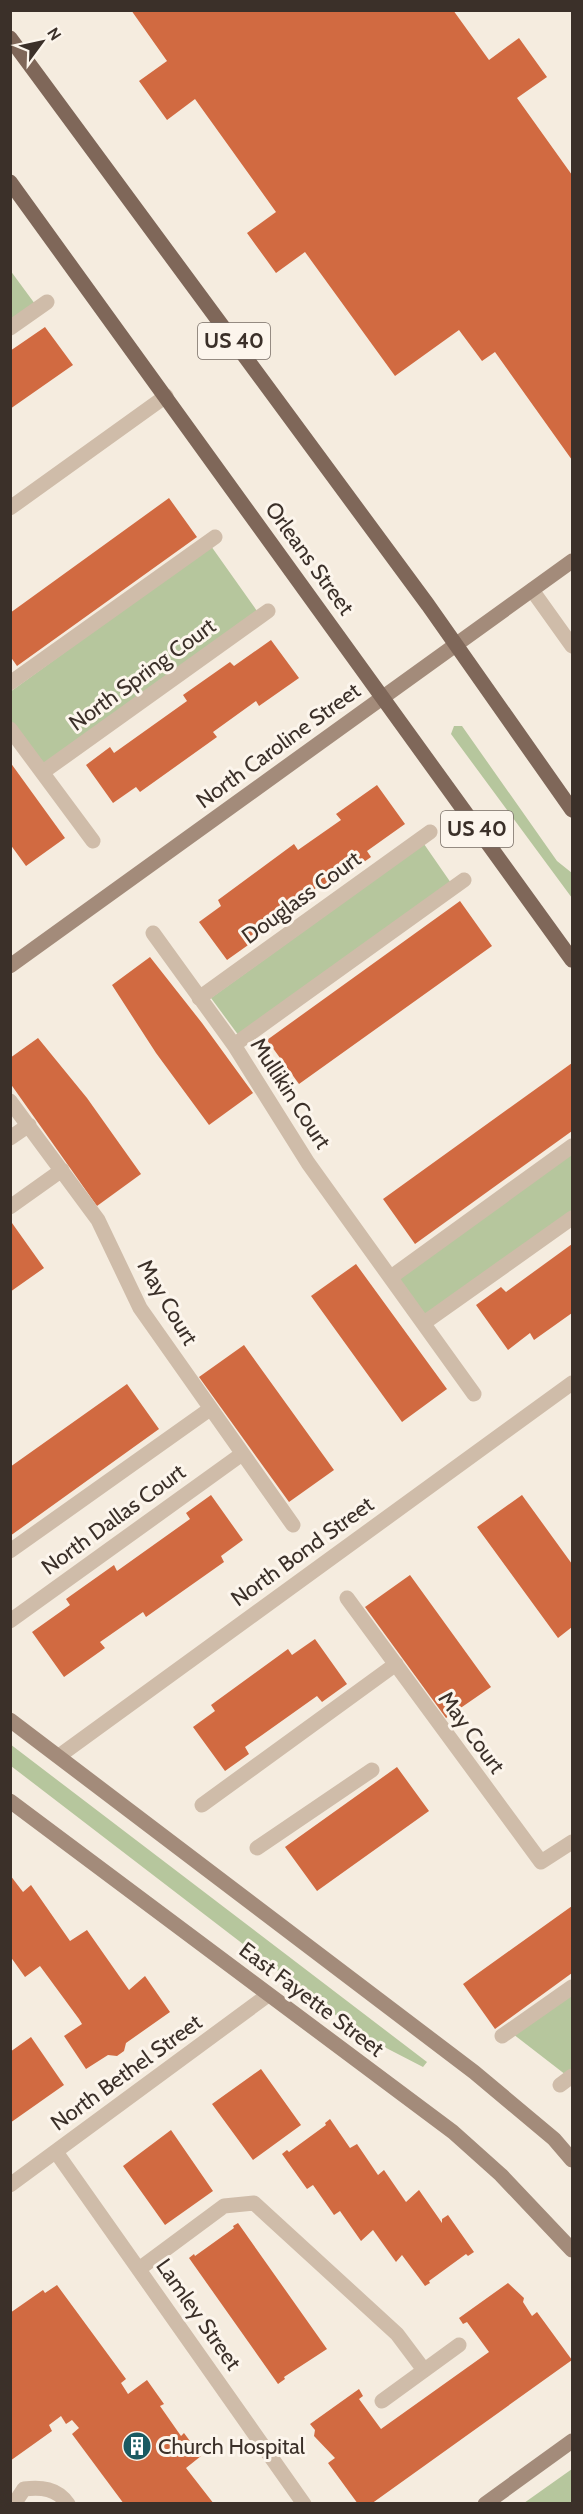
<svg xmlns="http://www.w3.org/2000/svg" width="583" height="2514" viewBox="0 0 583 2514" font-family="Cabin,sans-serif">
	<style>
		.green { fill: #b6c69d }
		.building { fill: #d16a41 }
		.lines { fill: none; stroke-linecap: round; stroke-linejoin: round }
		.lane { stroke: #cfbca9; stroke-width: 15 }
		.street { stroke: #cfbca9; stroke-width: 15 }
		.secondary { stroke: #a38b7a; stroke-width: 15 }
		.primary { stroke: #7f6759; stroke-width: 15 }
		.labels { text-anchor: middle; stroke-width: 6; stroke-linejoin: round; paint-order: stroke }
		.shield { fill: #fcf5ec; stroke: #756b64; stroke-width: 1.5 }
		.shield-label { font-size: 21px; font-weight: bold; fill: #3b3029 }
		.street-label { font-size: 22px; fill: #3b3029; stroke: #fcf5ec }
		.poi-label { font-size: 22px; fill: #3b3029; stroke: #fcf5ec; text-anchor: start }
	</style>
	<rect width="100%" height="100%" fill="#f5ecdf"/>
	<path class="green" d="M 10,270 L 35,304 L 10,322 Z
		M 211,546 L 257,611 L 43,766 L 11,722 L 10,692 Z
		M 454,726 L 462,726 L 557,861 L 572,873 L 572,898 L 451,734 Z
		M 424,844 L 451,883 L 239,1036 L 211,998 Z
		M 572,1149 L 572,1213 L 424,1319 L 394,1276 Z
		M 10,1744 L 427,2062 L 423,2067 L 363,2036 L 11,1766 Z
		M 572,1992 L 572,2070 L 566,2075 L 513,2034 Z
		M 572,2469 L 572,2503 L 524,2503 Z"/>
	<path class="building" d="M 131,10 L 453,10 L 489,60 L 519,38 L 547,77 L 517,98 L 572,175 L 572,460 L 495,352 L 482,361 L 459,330 L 395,376 L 305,252 L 276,273 L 247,233 L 276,212 L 195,99 L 167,120 L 139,81 L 167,61 Z
		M 45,327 L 73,365 L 10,409 L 10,351 Z
		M 169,498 L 197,537 L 17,666 L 10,656 L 10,613 Z
		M 271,640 L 299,678 L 259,706 L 256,701 L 213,732 L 217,737 L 140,792 L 136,787 L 113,803 L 86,765 L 110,747 L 114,753 L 187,701 L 183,695 L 230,662 L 234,666 Z
		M 10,762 L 65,838 L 26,866 L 10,844 Z
		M 377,785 L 405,824 L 367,851 L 371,857 L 324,890 L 320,885 L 248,938 L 251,943 L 227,960 L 199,922 L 221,906 L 218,900 L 294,844 L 298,850 L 341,820 L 336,814 Z
		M 460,901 L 492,946 L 299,1084 L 267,1040 Z
		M 150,957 L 202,1023 L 253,1093 L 209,1125 L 156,1053 L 112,985 Z
		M 38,1038 L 87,1098 L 141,1174 L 97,1206 L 10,1083 L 10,1058 Z
		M 572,1063 L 572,1131 L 415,1244 L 383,1199 Z
		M 12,1223 L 44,1268 L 10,1292 L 10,1225 Z
		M 572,1244 L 572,1313 L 534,1340 L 530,1333 L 508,1350 L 476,1305 L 501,1287 L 506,1292 Z
		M 356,1264 L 447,1389 L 402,1422 L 311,1296 Z
		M 244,1345 L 334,1470 L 289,1502 L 199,1377 Z
		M 127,1384 L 159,1429 L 10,1536 L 10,1467 Z
		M 211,1495 L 243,1540 L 221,1556 L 224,1562 L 146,1617 L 143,1612 L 100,1642 L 105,1648 L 64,1677 L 32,1632 L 70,1605 L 66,1599 L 114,1565 L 117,1571 L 190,1519 L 186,1513 Z
		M 522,1495 L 572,1564 L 572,1627 L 558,1638 L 477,1527 Z
		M 410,1575 L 491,1687 L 446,1718 L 365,1607 Z
		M 315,1639 L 347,1684 L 322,1702 L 317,1696 L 245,1747 L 249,1754 L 225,1771 L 193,1727 L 215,1711 L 211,1705 L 288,1649 L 292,1655 Z
		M 397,1767 L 429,1811 L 317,1891 L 285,1847 Z
		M 10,1875 L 23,1892 L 31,1885 L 70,1941 L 87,1930 L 129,1990 L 145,1976 L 170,2012 L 126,2043 L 124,2051 L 117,2056 L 108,2055 L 86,2069 L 64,2036 L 82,2024 L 79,2019 L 40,1966 L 25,1977 L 10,1956 Z
		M 572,1906 L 572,1973 L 495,2029 L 463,1984 Z
		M 31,2037 L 64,2085 L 10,2123 L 10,2052 Z
		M 261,2069 L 301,2125 L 253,2160 L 212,2104 Z
		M 330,2119 L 350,2148 L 357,2144 L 378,2175 L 384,2170 L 406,2202 L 419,2190 L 442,2223 L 442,2219 L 448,2215 L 474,2252 L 468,2256 L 466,2254 L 429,2281 L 430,2283 L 425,2286 L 402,2255 L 396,2262 L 373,2230 L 361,2241 L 340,2211 L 334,2215 L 313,2185 L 307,2189 L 282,2154 L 287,2150 L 289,2152 L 326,2125 L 325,2123 Z
		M 171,2130 L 213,2191 L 165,2225 L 123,2166 Z
		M 238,2223 L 327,2349 L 284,2377 L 285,2379 L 278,2384 L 189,2258 L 194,2254 L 195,2256 L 234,2228 L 233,2226 Z
		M 508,2283 L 524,2298 L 523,2302 L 532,2316 L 537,2312 L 572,2360 L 371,2504 L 358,2504 L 328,2463 L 335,2458 L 314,2436 L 315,2430 L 310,2424 L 359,2389 L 363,2396 L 359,2399 L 381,2429 L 489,2352 L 467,2322 L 463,2324 L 459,2318 Z
		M 57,2285 L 126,2379 L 121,2383 L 128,2394 L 147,2380 L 164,2404 L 160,2406 L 181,2436 L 184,2433 L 201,2456 L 186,2468 L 214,2504 L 124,2504 L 72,2434 L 79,2428 L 72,2420 L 66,2424 L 61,2416 L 49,2425 L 52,2431 L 10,2461 L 10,2313 L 43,2290 L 45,2293 Z"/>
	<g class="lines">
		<path class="lane" d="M 532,590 L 572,646
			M 139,2269 L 224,2206 L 254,2203 L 397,2334 L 424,2370
			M 382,2401 L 459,2345
			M 14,2504 L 24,2489 C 41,2487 57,2488 68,2504"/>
		<path class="street" d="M 10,328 L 47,302
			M 10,508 L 166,396
			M 10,683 L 215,537
			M 10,729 L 93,841
			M 43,772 L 268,611
			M 153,933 L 234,1045 L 308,1163 L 474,1394
			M 199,998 L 430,832
			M 234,1045 L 464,880
			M 10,1101 L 98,1220 L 140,1308 L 293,1525
			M 10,1138 L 29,1125
			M 10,1207 L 62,1170
			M 391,1277 L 572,1146
			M 424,1323 L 572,1218
			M 10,1551 L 210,1409
			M 347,1598 L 541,1862 L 572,1842
			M 10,1621 L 242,1454
			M 59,1756 L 572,1383
			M 202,1805 L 396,1664
			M 257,1848 L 372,1770
			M 502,2036 L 572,1987
			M 560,2085 L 572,2076
			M 56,2152 L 304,2504
			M 10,2185 L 268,1995"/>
		<path class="secondary" d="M 10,966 L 572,561
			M 10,1720 L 474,2072 L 554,2139 L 572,2160
			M 10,1801 L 453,2132 L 501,2175 L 572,2250
			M 485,2504 L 572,2441"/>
		<path class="primary" d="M 10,38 L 428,605 L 572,810
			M 10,182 L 572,960"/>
	</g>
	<defs>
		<g id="building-disc" transform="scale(1.5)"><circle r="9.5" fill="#1a5a61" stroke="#fcf5ec"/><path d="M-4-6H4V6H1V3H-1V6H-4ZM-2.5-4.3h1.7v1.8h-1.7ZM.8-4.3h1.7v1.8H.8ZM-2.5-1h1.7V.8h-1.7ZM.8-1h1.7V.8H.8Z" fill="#fff"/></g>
	</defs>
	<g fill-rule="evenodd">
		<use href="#building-disc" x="137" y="2446"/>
	</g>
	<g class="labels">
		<g class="shield">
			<rect x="198" y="323" width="72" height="36" rx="4.5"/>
			<rect x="441" y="811" width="72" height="36" rx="4.5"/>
		</g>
		<g class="shield-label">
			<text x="234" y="348">US 40</text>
			<text x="477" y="836">US 40</text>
		</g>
		<g class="street-label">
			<text transform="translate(310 558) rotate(54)" y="8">Orleans Street</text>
			<text transform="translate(142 674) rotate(-36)" y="8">North Spring Court</text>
			<text transform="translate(278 745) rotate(-36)" y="8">North Caroline Street</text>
			<text transform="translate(301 897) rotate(-36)" y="8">Douglass Court</text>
			<text transform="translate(291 1093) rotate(57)" y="8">Mullikin Court</text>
			<text transform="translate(168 1302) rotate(59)" y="8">May Court</text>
			<text transform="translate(113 1519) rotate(-36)" y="8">North Dallas Court</text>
			<text transform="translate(302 1551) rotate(-36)" y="8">North Bond Street</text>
			<text transform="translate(472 1732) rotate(54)" y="8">May Court</text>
			<text transform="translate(312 1999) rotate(37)" y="8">East Fayette Street</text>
			<text transform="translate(126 2072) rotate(-36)" y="8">North Bethel Street</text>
			<text transform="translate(199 2314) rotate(55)" y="8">Lamley Street</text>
		</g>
		<g class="poi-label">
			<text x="158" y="2454">Church Hospital</text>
		</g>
	</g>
	<rect width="583" height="2514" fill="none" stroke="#3b3029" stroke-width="24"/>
	<g transform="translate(42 42) rotate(57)" stroke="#fcf5ec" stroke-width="4.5" paint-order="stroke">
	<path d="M0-4.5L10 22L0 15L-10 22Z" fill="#3b3029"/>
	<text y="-9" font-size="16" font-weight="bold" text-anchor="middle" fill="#3b3029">N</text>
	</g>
</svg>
